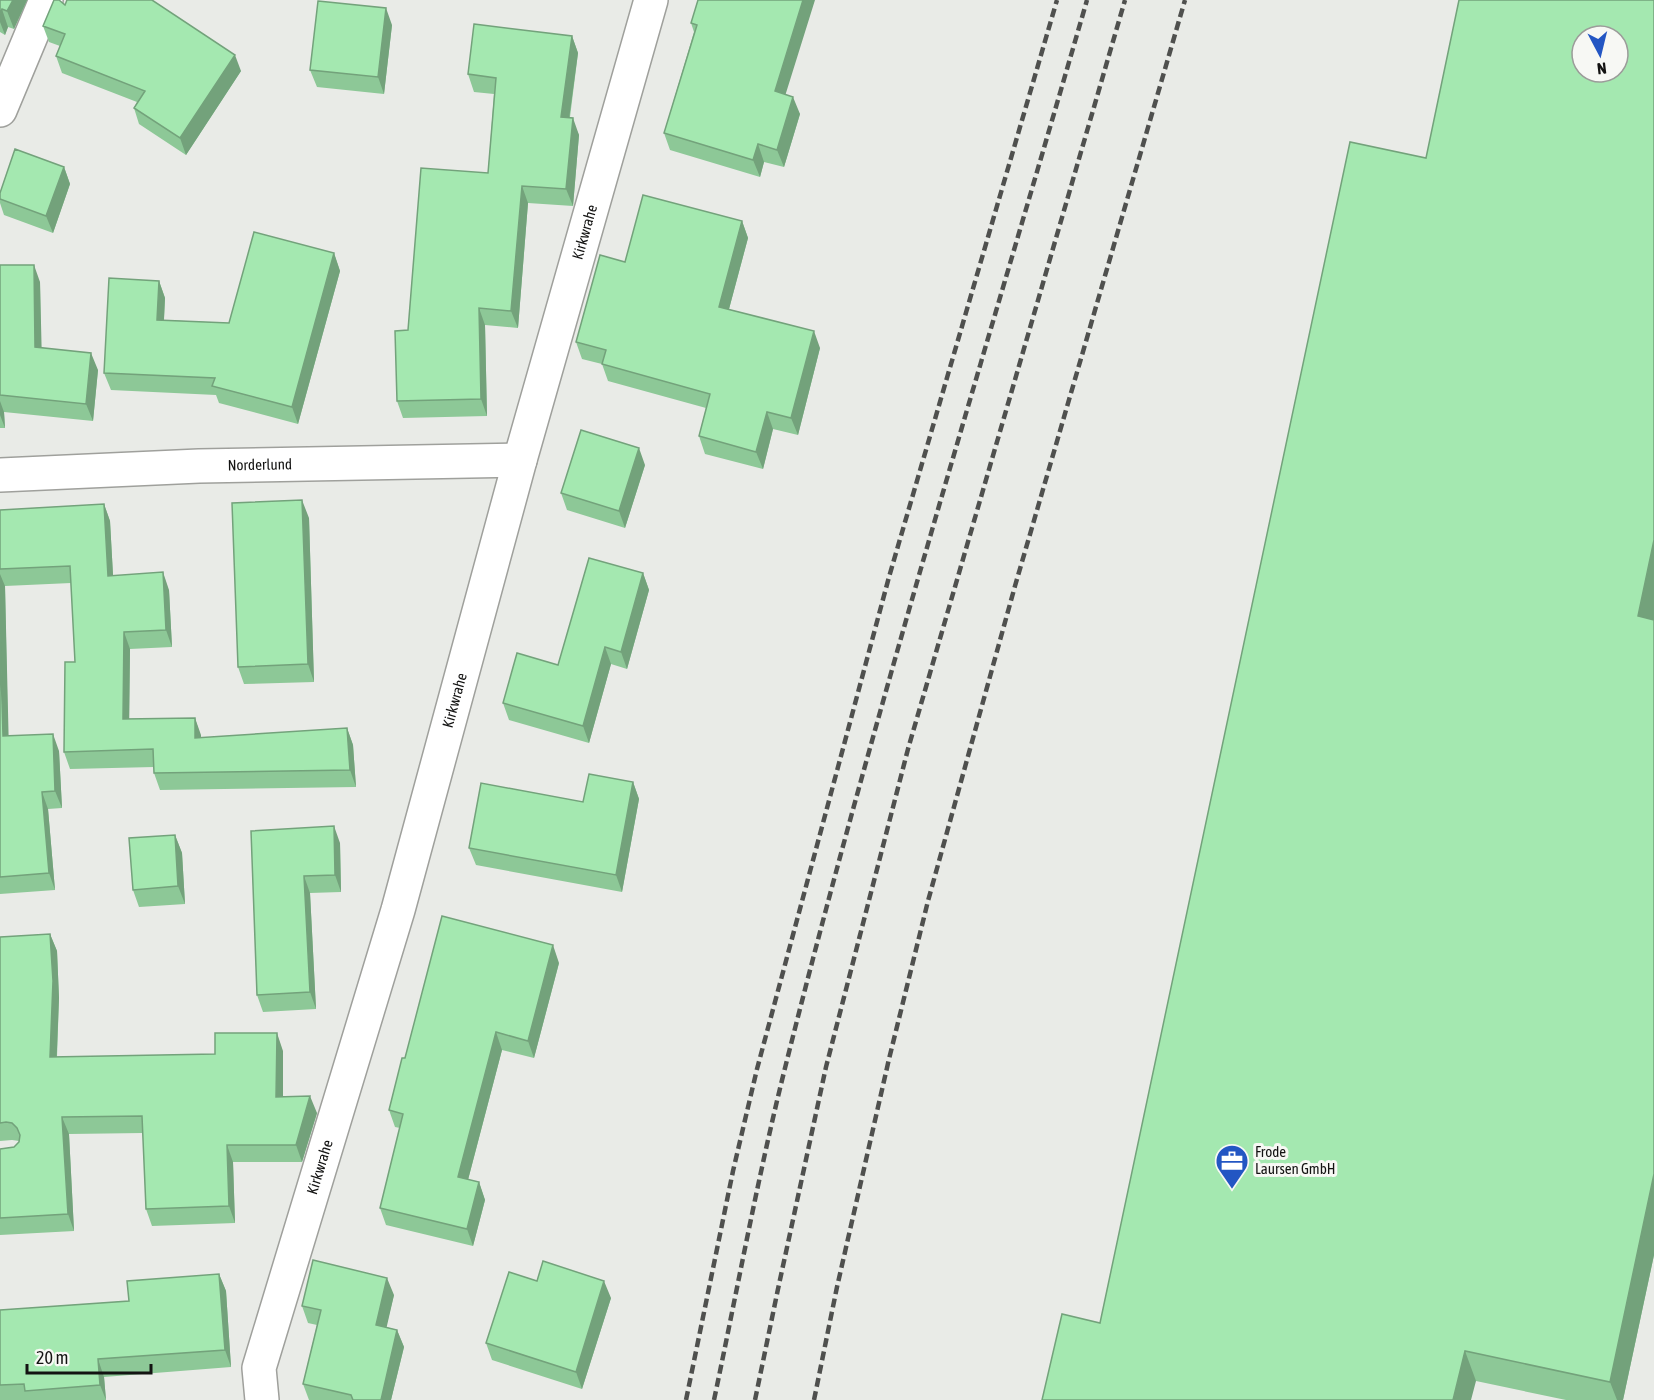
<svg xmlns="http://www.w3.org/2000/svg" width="1654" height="1400" viewBox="0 0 1654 1400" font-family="'Asap Condensed',sans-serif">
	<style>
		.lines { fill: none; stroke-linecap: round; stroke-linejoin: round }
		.street-casing { stroke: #9fa09c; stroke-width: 36 }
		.street { stroke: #fff; stroke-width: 33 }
		.rail { stroke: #4f504e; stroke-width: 4.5; stroke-dasharray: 9 4.5; stroke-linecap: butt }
		.wall { fill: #8dc897 }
		.shaded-wall { fill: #73a27b }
		.building { fill: #a4e8b0; stroke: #73a27b; stroke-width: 1.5; fill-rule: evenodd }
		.labels { text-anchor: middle; stroke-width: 6; stroke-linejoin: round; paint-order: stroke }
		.street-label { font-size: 15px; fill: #131312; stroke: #f7f8f4 }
		.poi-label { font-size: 15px; fill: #131312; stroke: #f7f8f4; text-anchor: start }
	</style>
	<rect width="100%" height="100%" fill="#e9ebe7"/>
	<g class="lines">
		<g class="street-casing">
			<g id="street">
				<path d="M 0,110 L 46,0"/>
				<path id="s1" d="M 0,475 L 199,466 L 520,460"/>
				<path id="s2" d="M 262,1400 L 259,1368 L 398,910 L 520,460 L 651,0"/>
			</g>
		</g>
		<use href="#street" class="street"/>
		<path class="rail" d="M 686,1400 L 733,1171 L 757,1069 L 889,577 L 1057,0
			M 714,1400 C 737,1291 757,1181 784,1072 C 874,712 984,357 1087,0
			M 755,1400 L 778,1289 L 826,1067 L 908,749 L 1125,0
			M 814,1400 L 837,1287 L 889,1059 L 928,901 L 1015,586 L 1185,0"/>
	</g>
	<path class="wall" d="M 0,0 L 27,0 L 14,29 L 8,27 L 5,35 L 0,32 Z
		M 698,0 L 786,95 L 800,114 L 784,167 L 764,162 L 760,177 L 670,150 L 664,133 L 694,32 L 691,23 Z
		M 1654,0 L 1654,1255 L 1623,1400 L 1566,1400 L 1476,1381 L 1100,1323 L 1426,158 Z
		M 65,5 L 241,71 L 186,155 L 139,124 L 134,108 L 137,102 L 62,73 L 56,56 L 60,46 L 49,42 L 43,26 Z
		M 392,25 L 384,94 L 317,87 L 310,70 Z
		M 572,36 L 578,53 L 570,117 L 579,135 L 573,206 L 528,203 L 518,328 L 485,325 L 487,416 L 403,418 L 397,401 L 488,173 L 494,94 L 474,92 L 468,74 Z
		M 64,167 L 70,184 L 53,233 L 4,215 L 0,203 L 0,193 Z
		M 742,221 L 748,238 L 729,309 L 820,348 L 798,435 L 773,429 L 763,469 L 705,454 L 699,436 L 706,408 L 608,381 L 602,364 L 582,359 L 576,342 L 625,262 Z
		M 334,253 L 340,271 L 298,424 L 219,403 L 216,395 L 111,390 L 104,373 L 159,281 L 165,298 L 164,320 L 229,323 Z
		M 0,265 L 40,282 L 41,348 L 98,370 L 93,421 L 4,412 L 5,428 L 0,428 Z
		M 645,465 L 625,528 L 567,510 L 561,493 Z
		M 104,504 L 110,521 L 113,575 L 169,590 L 172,647 L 130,649 L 129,719 L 195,718 L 201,738 L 347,728 L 353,745 L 356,787 L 160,790 L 154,773 L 154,767 L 70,769 L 64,752 L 75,662 L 71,583 L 5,586 L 8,736 L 59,751 L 62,808 L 48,809 L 55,890 L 0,894 L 0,510 Z
		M 309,518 L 314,682 L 244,684 L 238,667 Z
		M 643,573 L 649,590 L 627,669 L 611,664 L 589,743 L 509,720 L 503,703 L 558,665 Z
		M 633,782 L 639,799 L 622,892 L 476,865 L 469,848 Z
		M 251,831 L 340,843 L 341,892 L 310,893 L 316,1009 L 263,1012 L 257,995 Z
		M 175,835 L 182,853 L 185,904 L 139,907 L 133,890 Z
		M 50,934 L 57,951 L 59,998 L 57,1057 L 215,1054 L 283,1051 L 283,1097 L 317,1113 L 302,1162 L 233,1162 L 235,1223 L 152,1226 L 146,1209 L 143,1133 L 69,1134 L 74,1231 L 0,1235 L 0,1149 L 14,1147 L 19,1141 L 12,1140 L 0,1141 L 0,937 Z
		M 559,963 L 534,1058 L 502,1050 L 468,1180 L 479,1182 L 485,1200 L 473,1246 L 386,1225 L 380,1208 L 400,1128 L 395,1127 L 389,1110 L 405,1058 Z
		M 219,1274 L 226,1291 L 231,1367 L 104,1377 L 106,1400 L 0,1400 L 0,1310 L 129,1301 Z
		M 537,1281 L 611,1298 L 582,1389 L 492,1360 L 486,1343 Z
		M 394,1295 L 386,1327 L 397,1330 L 404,1347 L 391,1400 L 309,1400 L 303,1384 L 317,1325 L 308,1323 L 302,1306 Z"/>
	<path class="shaded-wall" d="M 13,0 L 27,0 L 14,29 L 7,11 Z
		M 803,0 L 815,0 L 781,109 L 775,91 Z
		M 386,8 L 392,25 L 384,94 L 378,77 Z
		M 2,9 L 8,27 L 5,35 L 0,22 L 0,14 Z
		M 572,36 L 578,53 L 567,134 L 561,117 Z
		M 235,55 L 241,71 L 186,155 L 180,138 Z
		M 793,97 L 800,114 L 784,167 L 777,150 Z
		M 573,118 L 579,135 L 573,206 L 566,189 Z
		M 758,144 L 764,162 L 760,177 L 753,160 Z
		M 64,167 L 70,184 L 53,233 L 46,216 Z
		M 522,186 L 528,203 L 518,328 L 511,311 Z
		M 742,221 L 748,238 L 725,324 L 719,307 Z
		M 334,253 L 340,271 L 298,424 L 292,407 Z
		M 34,265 L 40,282 L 42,364 L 35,347 Z
		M 159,281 L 165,298 L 163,337 L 157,320 Z
		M 479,308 L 485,325 L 487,416 L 481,399 Z
		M 814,331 L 820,348 L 798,435 L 791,418 Z
		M 91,353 L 98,370 L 93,421 L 86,404 Z
		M 0,401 L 4,412 L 5,428 L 0,415 Z
		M 767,412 L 773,429 L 763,469 L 756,452 Z
		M 639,448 L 645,465 L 625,528 L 619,511 Z
		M 302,500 L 309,518 L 314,682 L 308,664 Z
		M 104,504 L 110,521 L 114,593 L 108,576 Z
		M 1654,540 L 1654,621 L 1638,616 Z
		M 163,572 L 169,590 L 172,647 L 166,630 Z
		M 643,573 L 649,590 L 627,669 L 621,652 Z
		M 0,574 L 5,586 L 9,753 L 3,736 L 0,633 Z
		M 124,632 L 130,649 L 129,736 L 123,719 Z
		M 605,647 L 611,664 L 589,743 L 583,726 Z
		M 195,718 L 201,735 L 201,755 L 195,738 Z
		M 347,728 L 353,745 L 356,787 L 350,770 Z
		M 53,734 L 59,751 L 62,808 L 55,791 Z
		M 633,782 L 639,799 L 622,892 L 616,875 Z
		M 42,792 L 48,809 L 55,890 L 49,873 Z
		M 334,826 L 340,843 L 341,892 L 335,875 Z
		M 175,835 L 182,853 L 185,904 L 178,886 Z
		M 304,876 L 310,893 L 316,1009 L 310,992 Z
		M 50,934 L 57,951 L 59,998 L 56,1074 L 50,1057 Z
		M 553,945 L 559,963 L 534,1058 L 528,1041 Z
		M 496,1032 L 502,1050 L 464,1195 L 458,1177 Z
		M 277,1033 L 283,1051 L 283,1114 L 276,1097 Z
		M 310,1096 L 317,1113 L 302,1162 L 296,1145 Z
		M 62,1117 L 69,1134 L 74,1231 L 68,1214 Z
		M 227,1145 L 233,1162 L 235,1223 L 229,1206 Z
		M 1654,1174 L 1654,1255 L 1623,1400 L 1617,1400 L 1610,1382 Z
		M 479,1182 L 485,1200 L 473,1246 L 467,1229 Z
		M 219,1274 L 226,1291 L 231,1367 L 225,1350 Z
		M 387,1278 L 394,1295 L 383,1343 L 376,1325 Z
		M 604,1281 L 611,1298 L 582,1389 L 576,1372 Z
		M 397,1330 L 404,1347 L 391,1400 L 381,1400 Z
		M 1465,1351 L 1476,1381 L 1471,1400 L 1453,1400 Z
		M 98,1359 L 104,1377 L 106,1400 L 100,1385 Z"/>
	<path class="building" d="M 0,0 L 13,0 L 7,11 L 2,9 L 0,14 Z
		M 54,0 L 59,0 L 65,5 L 67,0 L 152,0 L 235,55 L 180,138 L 134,108 L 145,91 L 56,56 L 65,34 L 43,26 Z
		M 698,0 L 803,0 L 775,91 L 793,97 L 777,150 L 758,144 L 753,160 L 664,133 L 697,25 L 691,23 Z
		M 1459,0 L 1654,0 L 1654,540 L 1638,616 L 1654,620 L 1654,1174 L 1610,1382 L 1465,1351 L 1453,1400 L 1042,1400 L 1062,1314 L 1100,1323 L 1350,142 L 1426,158 ZM 1582,36 L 1618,36 L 1618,72 L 1582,72 Z
		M 318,1 L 386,8 L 378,77 L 310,70 Z
		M 474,24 L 572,36 L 561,117 L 573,118 L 566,189 L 522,186 L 511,311 L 479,308 L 481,399 L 397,401 L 395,331 L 408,330 L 421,168 L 488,173 L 496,78 L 468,74 Z
		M 15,149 L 64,167 L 46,216 L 0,199 L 0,193 Z
		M 643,195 L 742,221 L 719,307 L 814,331 L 791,418 L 767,412 L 756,452 L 699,436 L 710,394 L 602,364 L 606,350 L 576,342 L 600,255 L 625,262 Z
		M 254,232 L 334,253 L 292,407 L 212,386 L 215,378 L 104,373 L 109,278 L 159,281 L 157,320 L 229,323 Z
		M 0,265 L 34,265 L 35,347 L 91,353 L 86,404 L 0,395 Z
		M 581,430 L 639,448 L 619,511 L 561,493 Z
		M 302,500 L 308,664 L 238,667 L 232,503 Z
		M 104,504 L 108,576 L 163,572 L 166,630 L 124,632 L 123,719 L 195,718 L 195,738 L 347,728 L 350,770 L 154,773 L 153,749 L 64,752 L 65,662 L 75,662 L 70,566 L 0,569 L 0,510 Z
		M 589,558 L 643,573 L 621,652 L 605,647 L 583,726 L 503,703 L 517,653 L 558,665 Z
		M 0,633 L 3,736 L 53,734 L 55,791 L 42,792 L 49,873 L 0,877 Z
		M 589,774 L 633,782 L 616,875 L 469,848 L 481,783 L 583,802 Z
		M 334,826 L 335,875 L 304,876 L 310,992 L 257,995 L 251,831 Z
		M 175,835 L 178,886 L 133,890 L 129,838 Z
		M 442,916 L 553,945 L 528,1041 L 496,1032 L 458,1177 L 479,1182 L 467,1229 L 380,1208 L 403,1114 L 389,1110 L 402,1058 L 405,1058 Z
		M 50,934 L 53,981 L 50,1057 L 215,1054 L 215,1033 L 277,1033 L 276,1097 L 310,1096 L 296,1145 L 227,1145 L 229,1206 L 146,1209 L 142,1116 L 62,1117 L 68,1214 L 0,1218 L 0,1149 L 14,1147 L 19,1142 L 20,1135 L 17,1128 L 12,1123 L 6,1122 L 0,1123 L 0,937 Z
		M 313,1260 L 387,1278 L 376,1325 L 397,1330 L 381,1400 L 353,1400 L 351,1395 L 303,1384 L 321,1310 L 302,1306 Z
		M 543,1261 L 604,1281 L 576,1372 L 486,1343 L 509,1272 L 537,1281 Z
		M 219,1274 L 225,1350 L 98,1359 L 100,1385 L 25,1391 L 24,1384 L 0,1385 L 0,1310 L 129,1301 L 127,1281 Z"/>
	<defs>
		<g id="office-pin" transform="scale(1.725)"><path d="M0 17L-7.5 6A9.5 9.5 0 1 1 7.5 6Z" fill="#2356c3" stroke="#f7f8f4"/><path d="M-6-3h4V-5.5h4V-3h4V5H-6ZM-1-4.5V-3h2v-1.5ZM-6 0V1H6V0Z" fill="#fff"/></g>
	</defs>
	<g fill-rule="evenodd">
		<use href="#office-pin" x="1232" y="1161"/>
	</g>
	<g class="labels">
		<g class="street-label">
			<text dy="5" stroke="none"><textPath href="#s2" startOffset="1214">Kirkwrahe</textPath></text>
			<text dy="5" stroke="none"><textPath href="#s1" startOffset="260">Norderlund</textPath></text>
			<text dy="5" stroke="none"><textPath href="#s2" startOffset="728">Kirkwrahe</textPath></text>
			<text dy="5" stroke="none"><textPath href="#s2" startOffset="242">Kirkwrahe</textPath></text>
		</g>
		<g class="poi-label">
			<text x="1255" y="1157">Frode<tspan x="1255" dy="17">Laursen GmbH</tspan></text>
		</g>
	</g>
	<g transform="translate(1600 54) rotate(173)"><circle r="28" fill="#f7f8f4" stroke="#9c9c9a" stroke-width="1.5"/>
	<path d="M0-4.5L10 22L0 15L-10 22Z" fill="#2356c3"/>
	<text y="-9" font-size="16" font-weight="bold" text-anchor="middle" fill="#131312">N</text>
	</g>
	<path d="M27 1364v9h124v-9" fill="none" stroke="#131312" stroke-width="3"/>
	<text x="36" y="1364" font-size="18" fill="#131312" stroke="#f7f8f4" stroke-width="4.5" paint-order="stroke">20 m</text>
</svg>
